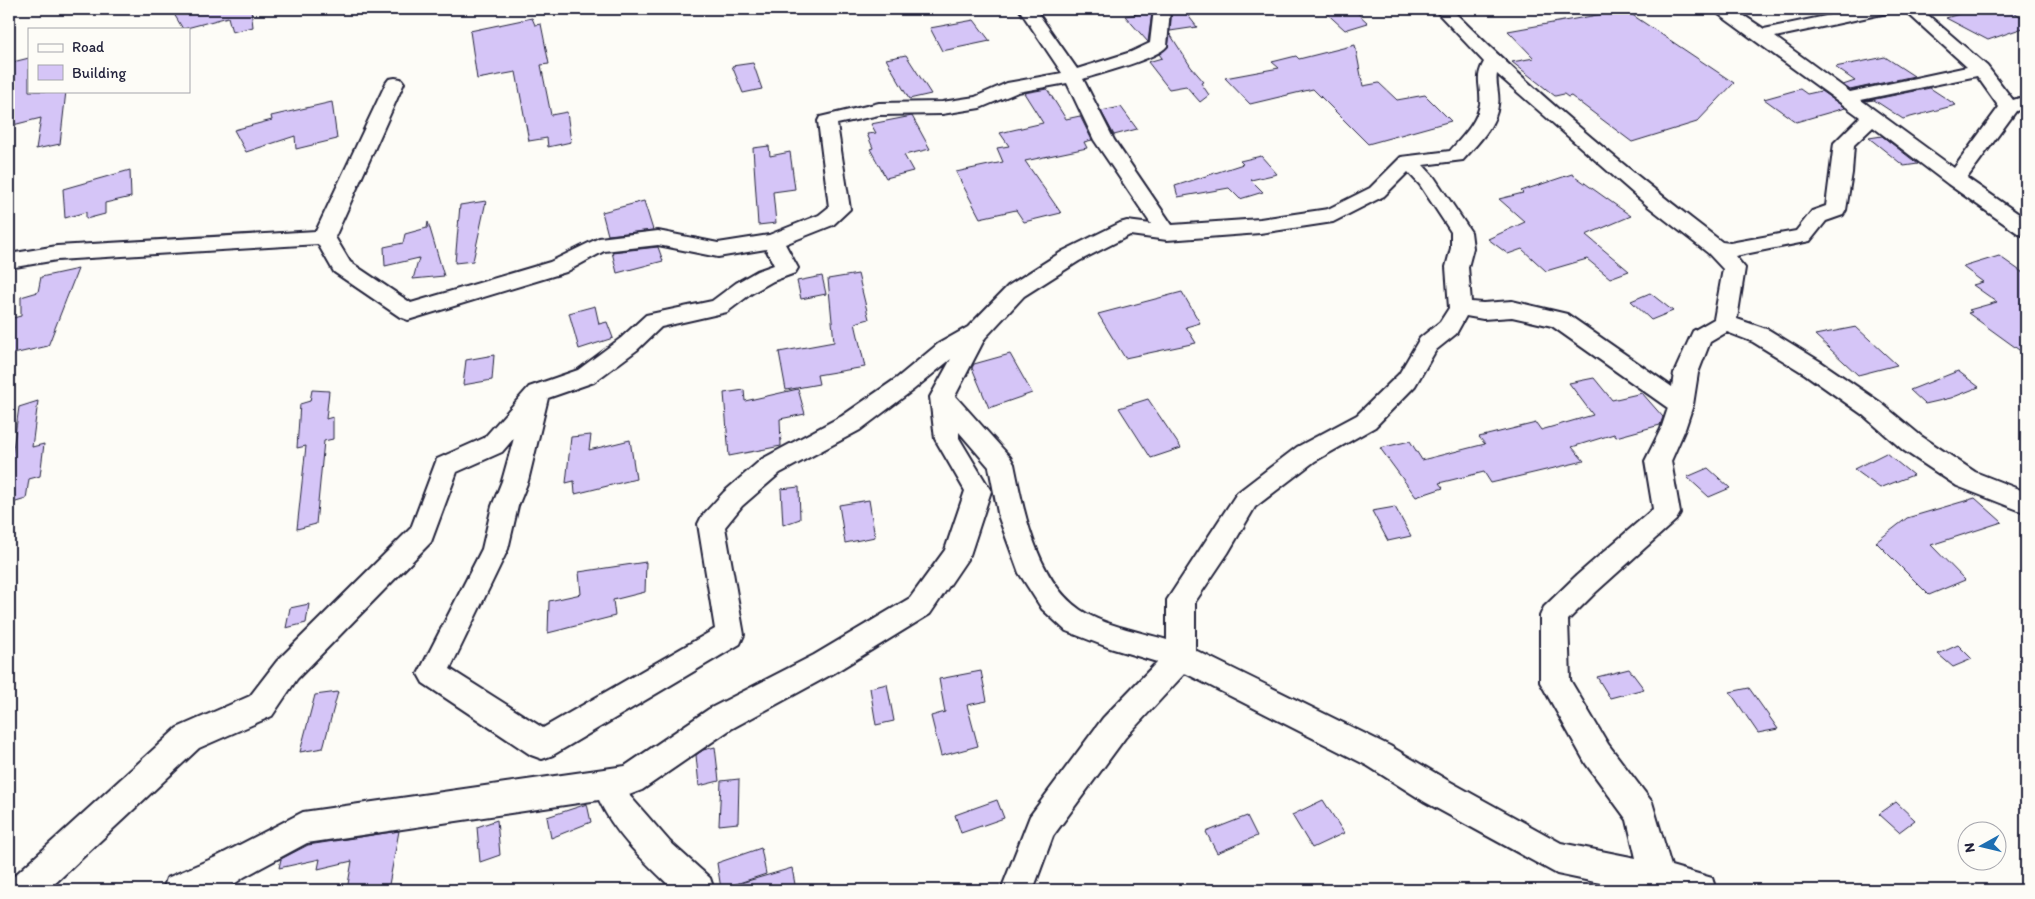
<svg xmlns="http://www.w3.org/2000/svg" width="2035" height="899" viewBox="0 0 2035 899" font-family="Itim,sans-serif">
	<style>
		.building { fill: #d5c5f7; stroke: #22223b }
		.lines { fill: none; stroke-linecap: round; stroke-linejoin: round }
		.street-casing { stroke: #22223b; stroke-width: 4 }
		.street { fill: #fdfcf7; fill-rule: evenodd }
	</style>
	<rect width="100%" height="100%" fill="#fdfcf7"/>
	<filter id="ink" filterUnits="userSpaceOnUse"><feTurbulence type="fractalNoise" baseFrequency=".02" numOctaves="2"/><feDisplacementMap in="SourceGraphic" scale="10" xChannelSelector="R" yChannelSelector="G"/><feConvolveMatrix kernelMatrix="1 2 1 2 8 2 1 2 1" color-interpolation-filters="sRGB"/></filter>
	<g filter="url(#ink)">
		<path class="building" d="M 171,9 L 251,9 L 253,27 L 232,32 L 228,17 L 183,29 Z
			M 1172,9 L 1183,9 L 1197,27 L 1170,31 Z
			M 1322,9 L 1353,9 L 1368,23 L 1345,30 Z
			M 1975,9 L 2007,9 L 2026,19 L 2026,27 L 1988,40 L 1946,18 Z
			M 1625,10 L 1734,83 L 1697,122 L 1632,142 L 1571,96 L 1568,97 L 1564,94 L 1555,96 L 1512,62 L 1534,58 L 1508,31 Z
			M 1152,12 L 1148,42 L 1125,16 Z
			M 532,18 L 535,25 L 541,24 L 549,64 L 541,65 L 551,115 L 567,112 L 571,142 L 548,147 L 547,138 L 529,141 L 516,72 L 477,79 L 470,31 Z
			M 974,20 L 990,41 L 942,51 L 930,28 Z
			M 1170,34 L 1191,67 L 1204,82 L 1201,83 L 1209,95 L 1200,102 L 1186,86 L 1169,89 L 1148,62 L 1162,58 L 1159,54 L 1168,47 Z
			M 1355,45 L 1363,86 L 1379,83 L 1397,100 L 1425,95 L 1451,121 L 1368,144 L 1313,89 L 1250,104 L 1225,78 L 1279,68 L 1272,62 L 1296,56 L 1299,59 Z
			M 906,55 L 931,94 L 909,99 L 886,59 Z
			M 1885,57 L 1914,76 L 1850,90 L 1843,85 L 1855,81 L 1835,67 Z
			M 29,58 L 29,91 L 66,91 L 60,144 L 36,149 L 41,118 L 9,126 L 9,63 Z
			M 753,63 L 762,89 L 743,93 L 732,66 Z
			M 1930,88 L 1956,105 L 1903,119 L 1874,100 L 1866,101 Z
			M 1047,89 L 1066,119 L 1080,116 L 1092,140 L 1084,142 L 1087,148 L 1025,161 L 1061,213 L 1024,222 L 1016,210 L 980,218 L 956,172 L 1003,162 L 997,148 L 1009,146 L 1000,133 L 1043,123 L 1024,93 Z
			M 1800,89 L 1807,94 L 1821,91 L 1845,108 L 1796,122 L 1764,99 Z
			M 332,102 L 337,139 L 296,149 L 295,136 L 246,152 L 234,130 L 272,120 L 271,116 Z
			M 1121,107 L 1137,129 L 1114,135 L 1101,111 Z
			M 912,116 L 930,149 L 904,155 L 913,171 L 886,178 L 870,149 L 873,148 L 867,134 L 876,133 L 871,124 Z
			M 1882,136 L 1918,164 L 1904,166 L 1869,138 Z
			M 769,146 L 770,156 L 790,152 L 795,189 L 773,192 L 776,223 L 758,225 L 753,148 Z
			M 1261,156 L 1277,174 L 1251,180 L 1263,192 L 1240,199 L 1229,188 L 1178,197 L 1175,186 L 1243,164 L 1240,161 Z
			M 130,170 L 131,197 L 105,203 L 105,214 L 86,219 L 86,212 L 65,218 L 63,189 Z
			M 1572,174 L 1631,216 L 1586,235 L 1629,271 L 1610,278 L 1587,259 L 1546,271 L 1522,249 L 1508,254 L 1488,239 L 1525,222 L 1499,199 L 1523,193 L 1521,191 Z
			M 486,201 L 473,261 L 455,263 L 460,205 Z
			M 644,201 L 653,230 L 608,235 L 602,212 Z
			M 428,222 L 444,276 L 413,279 L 419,258 L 385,266 L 384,247 L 403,243 L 405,234 L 427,228 Z
			M 658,247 L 663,261 L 617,273 L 612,252 Z
			M 1999,256 L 2026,275 L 2026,355 L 1968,313 L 1972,312 L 1969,310 L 1997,302 L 1973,285 L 1983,282 L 1963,267 Z
			M 78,269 L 48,346 L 9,355 L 9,319 L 21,316 L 21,297 L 38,292 L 41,277 Z
			M 858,274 L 869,319 L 855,323 L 865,367 L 817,375 L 819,384 L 786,390 L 779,352 L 834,342 L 828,279 Z
			M 822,276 L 826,294 L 801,299 L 797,281 Z
			M 1182,292 L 1200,323 L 1186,327 L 1196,343 L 1125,358 L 1098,314 Z
			M 1650,293 L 1673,311 L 1651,320 L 1631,301 Z
			M 595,306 L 599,324 L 607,322 L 613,338 L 579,349 L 569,313 Z
			M 1856,327 L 1897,365 L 1858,375 L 1815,335 Z
			M 1010,354 L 1032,393 L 989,408 L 972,368 L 974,364 Z
			M 494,355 L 492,380 L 463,385 L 466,360 Z
			M 1958,371 L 1979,387 L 1951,398 L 1925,404 L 1910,390 Z
			M 1594,378 L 1612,400 L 1642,393 L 1663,417 L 1660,425 L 1616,437 L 1614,434 L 1572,447 L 1584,461 L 1491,483 L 1484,472 L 1439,483 L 1443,488 L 1416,497 L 1380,448 L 1410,441 L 1422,460 L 1485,444 L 1479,437 L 1536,423 L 1541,430 L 1593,415 L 1569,383 Z
			M 798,389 L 805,414 L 780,419 L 781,446 L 729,456 L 724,393 L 744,390 L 745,401 Z
			M 312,390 L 329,391 L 326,419 L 333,417 L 333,439 L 324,441 L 316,524 L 297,529 L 306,446 L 297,448 L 300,404 L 310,401 Z
			M 1148,399 L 1181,448 L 1151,458 L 1119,408 Z
			M 38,401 L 32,447 L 44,444 L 40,476 L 29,479 L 26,499 L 9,504 L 9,477 L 19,407 Z
			M 591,435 L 589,450 L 630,440 L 636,479 L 575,494 L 574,481 L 566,483 L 571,437 Z
			M 1886,453 L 1913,475 L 1880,488 L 1854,469 Z
			M 1708,468 L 1730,488 L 1709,497 L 1687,477 Z
			M 799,487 L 800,519 L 783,525 L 781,489 Z
			M 1975,498 L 2002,522 L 1931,545 L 1965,580 L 1929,595 L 1876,542 L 1907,518 Z
			M 869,500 L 875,537 L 845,543 L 839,505 Z
			M 1395,507 L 1411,536 L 1388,541 L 1372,511 Z
			M 646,562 L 645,592 L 613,600 L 615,616 L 548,633 L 549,601 L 581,594 L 579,572 Z
			M 309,604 L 306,623 L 286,628 L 290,608 Z
			M 1958,645 L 1972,659 L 1953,667 L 1938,654 Z
			M 1629,669 L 1644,689 L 1610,698 L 1597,677 Z
			M 981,671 L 987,701 L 967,705 L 978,746 L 941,756 L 931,716 L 945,712 L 939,679 Z
			M 887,684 L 894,721 L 876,725 L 870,688 Z
			M 1749,688 L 1778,729 L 1758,733 L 1730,692 Z
			M 338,692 L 323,748 L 300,752 L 315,695 Z
			M 715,747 L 719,781 L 699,786 L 696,755 L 703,750 Z
			M 739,779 L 738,823 L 719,825 L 721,781 Z
			M 997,800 L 1004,818 L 961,833 L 955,815 Z
			M 1323,800 L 1344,833 L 1312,848 L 1292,815 Z
			M 1896,802 L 1915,820 L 1899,832 L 1879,814 Z
			M 587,804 L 591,822 L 551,838 L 547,817 Z
			M 1247,816 L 1257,836 L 1217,853 L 1206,832 Z
			M 497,820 L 500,855 L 480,862 L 477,827 Z
			M 399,831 L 388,890 L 347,890 L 352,861 L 318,869 L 320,859 L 279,868 L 281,859 L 308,845 Z
			M 761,848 L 766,874 L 721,889 L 717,863 Z
			M 792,868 L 796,890 L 734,890 L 734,885 Z"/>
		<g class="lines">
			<g class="street-casing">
				<path id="street" d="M 1019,9 L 1035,9 L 1077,69 L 1131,52 L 1150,43 L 1154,9 L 1170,9 L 1167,46 C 1157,59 1101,73 1083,79 L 1114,140 L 1172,225 L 1260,219 L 1328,209 L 1370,188 L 1401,157 L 1450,151 C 1462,137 1477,123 1480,104 C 1482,87 1474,79 1484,62 L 1434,9 L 1451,9 C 1535,93 1627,170 1722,242 L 1730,243 L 1796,231 L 1812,211 L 1826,206 L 1834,143 L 1860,117 L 1717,13 L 1715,9 L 1734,9 L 1764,29 L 1859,9 L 1889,9 L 1887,13 L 1775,37 L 1850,92 L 1967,67 L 1903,9 L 1921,9 L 1987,66 L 2013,100 L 2026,96 L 2026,108 L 2016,111 L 1967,178 L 2026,219 L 2026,236 L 2019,234 L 1948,184 L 1873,127 L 1854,145 L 1852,173 L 1846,210 L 1843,215 L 1826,221 L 1810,241 L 1735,256 L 1745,268 L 1737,319 L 1769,330 L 1821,362 L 1881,403 L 1921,436 L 1975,472 L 2026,492 L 2026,513 L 1957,486 L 1903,450 L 1863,415 L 1805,374 L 1753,342 L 1727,332 L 1710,342 L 1698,373 L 1693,405 L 1685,429 L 1671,461 L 1680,513 L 1676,520 L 1596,592 L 1568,620 L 1570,680 L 1608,744 L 1652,802 L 1671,866 L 1712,878 L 1716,890 L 1633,890 L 1557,874 L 1425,802 L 1368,766 L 1185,673 L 1125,738 L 1053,836 L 1033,890 L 1001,890 L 1030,816 L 1103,718 L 1157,662 L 1110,648 L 1066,631 L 1042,609 L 1019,573 L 999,518 L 989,467 L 959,432 L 959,438 L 991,491 L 970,555 L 930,614 L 834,673 L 731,729 L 642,790 L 629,795 L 670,842 L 710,878 L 714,890 L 674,890 C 646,863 615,835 599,800 L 307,843 L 244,877 L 226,890 L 163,890 L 167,878 L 216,857 L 303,812 L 625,766 L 709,709 L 814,655 L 910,598 L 945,550 L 965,491 L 935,439 L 930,397 L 951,359 L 913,390 L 860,430 L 780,473 L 742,506 L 725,527 L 744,635 L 740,644 L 553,755 L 542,759 L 531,755 L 423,683 L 418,674 L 482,549 L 492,506 L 502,481 L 514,438 L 502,452 L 457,472 L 431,542 L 297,679 L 272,716 L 199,748 L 48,890 L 9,890 L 12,878 L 177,728 L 250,696 L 277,661 L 411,528 L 437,459 L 484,438 L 529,387 L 578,370 L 621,338 L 646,315 L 712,301 L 736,283 L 757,271 L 774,265 L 766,249 L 718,257 L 658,245 L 604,251 L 566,272 L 408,320 L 400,317 L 334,272 L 318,244 L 57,260 L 9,268 L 9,254 L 57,246 L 316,231 L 386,83 L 389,79 L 395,78 L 401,79 L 404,83 L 335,237 L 350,262 L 411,303 L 550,262 L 599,238 L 658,231 L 718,243 L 769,235 L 819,215 L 829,207 L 818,121 L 820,117 L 879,103 L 942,102 L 975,97 L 1007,83 L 1062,73 ZM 1497,74 L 1649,207 L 1708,253 L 1723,269 L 1714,319 L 1693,331 L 1674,373 L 1672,387 L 1567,314 L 1512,301 L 1483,303 L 1471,302 L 1468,267 L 1473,248 L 1471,232 L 1434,177 L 1423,165 L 1463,160 C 1477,144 1496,126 1498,105 C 1500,94 1495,84 1497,74 ZM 1977,76 L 1999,107 L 1954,168 L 1861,100 ZM 1067,83 L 1094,140 L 1151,224 L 1127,221 L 1120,223 L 1063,251 L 1008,286 L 968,327 L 938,344 L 897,378 L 842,416 L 762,459 L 724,492 L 702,516 L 698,524 L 715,629 L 543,728 L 450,669 L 508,549 L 518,506 L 528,481 L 548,398 L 594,382 L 637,350 L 661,327 L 727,312 L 752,293 L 773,281 L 795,273 L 798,268 L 785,244 L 833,225 L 850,209 L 837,124 L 879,115 L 942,114 L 980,108 L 1018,92 ZM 1408,172 L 1420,185 L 1451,232 L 1451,248 L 1446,267 L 1449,308 L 1440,322 L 1420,338 L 1399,374 L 1357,415 L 1297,447 L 1237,493 L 1167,600 L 1167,640 C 1141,632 1111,627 1087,614 C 1038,587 1024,513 1014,464 L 1010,457 L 955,396 L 985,338 L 1024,296 L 1079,261 L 1130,235 L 1167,240 L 1260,233 L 1333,222 L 1384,196 ZM 1466,316 L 1483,319 L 1512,317 L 1552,326 L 1668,408 L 1661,429 L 1645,461 L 1653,509 L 1576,576 L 1544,607 L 1540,616 L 1540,682 L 1586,764 L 1627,820 L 1636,858 L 1561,843 L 1447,780 L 1390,746 L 1195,650 L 1195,602 L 1228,553 L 1255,507 L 1315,461 L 1375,427 L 1415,386 L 1436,350 L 1456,334 Z"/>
			</g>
			<use href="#street" class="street"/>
		</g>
	</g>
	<rect width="2035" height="899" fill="none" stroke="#fdfcf7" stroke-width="30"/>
	<rect x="15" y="15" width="2005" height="869" fill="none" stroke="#22223b" stroke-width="2" filter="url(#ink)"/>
	<rect x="28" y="28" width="162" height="65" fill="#fdfcf7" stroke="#a5a5ac"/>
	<rect x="38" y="44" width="25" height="8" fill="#fdfcf7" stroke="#a5a5ac"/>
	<text x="72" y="52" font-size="15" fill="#22223b">Road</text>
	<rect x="38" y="65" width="25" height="15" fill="#d5c5f7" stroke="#a5a5ac"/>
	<text x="72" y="78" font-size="15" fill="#22223b">Building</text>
	<g transform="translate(1982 846) rotate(262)"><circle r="24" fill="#fdfcf7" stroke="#a5a5ac"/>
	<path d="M0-4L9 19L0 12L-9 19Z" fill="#1f6fb2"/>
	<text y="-8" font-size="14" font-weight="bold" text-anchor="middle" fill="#22223b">N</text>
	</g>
</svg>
